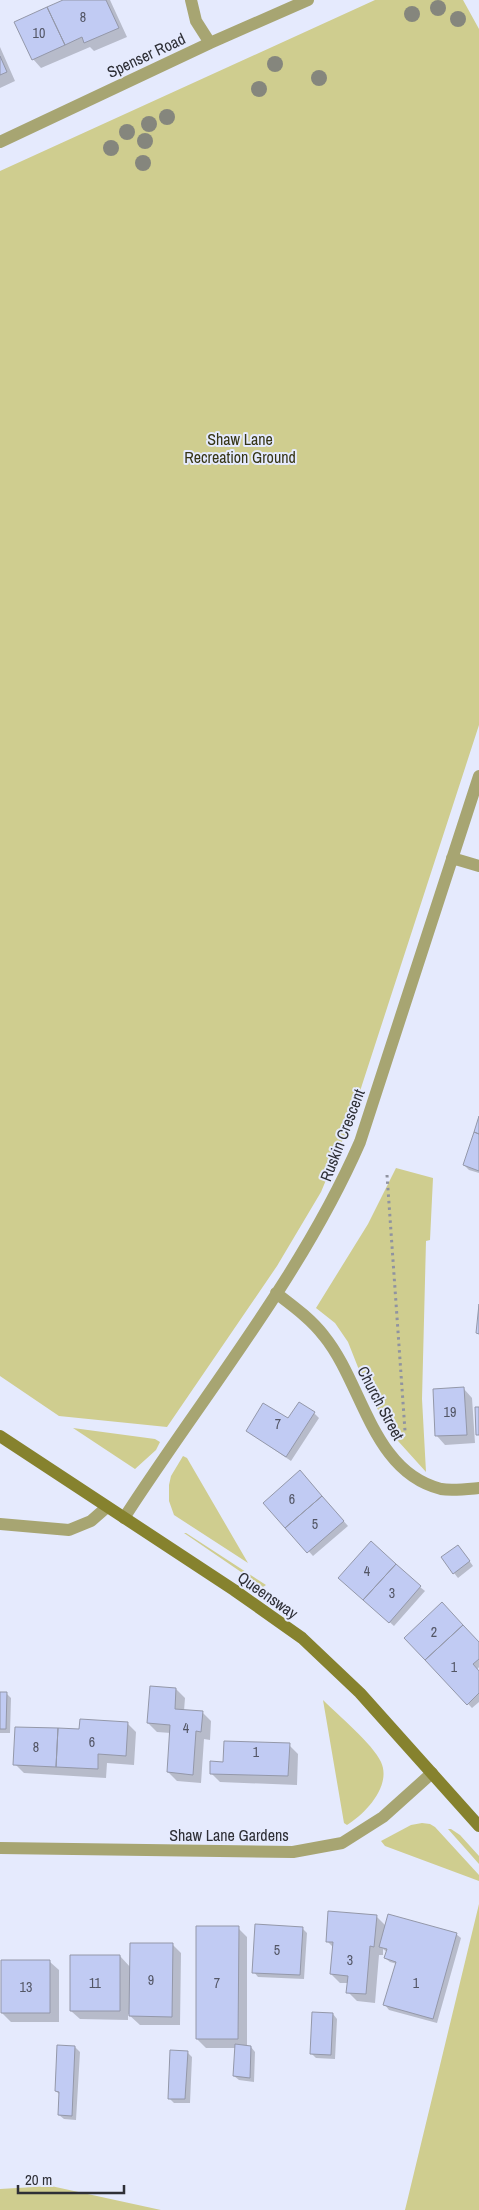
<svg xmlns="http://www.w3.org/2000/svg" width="479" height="2210" viewBox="0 0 479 2210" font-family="'Archivo Narrow',sans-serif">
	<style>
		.green { fill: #cfcd8f }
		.shadow { fill: #0003 }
		.building { fill: #c1cbf3; stroke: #9498a9 }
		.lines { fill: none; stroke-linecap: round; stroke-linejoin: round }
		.path { stroke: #9093a0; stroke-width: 3; stroke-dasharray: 2.5 4; stroke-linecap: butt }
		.lane { stroke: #a7a572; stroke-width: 12 }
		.street { stroke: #a7a572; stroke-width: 12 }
		.secondary { stroke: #86822e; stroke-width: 12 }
		.tree { fill: #85867d }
		.labels { text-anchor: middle; stroke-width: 4; stroke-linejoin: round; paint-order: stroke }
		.number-label { font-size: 14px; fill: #535665 }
		.street-label { font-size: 16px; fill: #2e2f36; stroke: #e5eafd }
		.park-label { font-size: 16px; fill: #363515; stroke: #e5eafd }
	</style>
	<rect width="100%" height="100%" fill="#e5eafd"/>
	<path class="green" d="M 375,0 L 463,0 L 479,29 L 479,725 L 349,1125 L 321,1192 L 277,1266 L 167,1427 L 59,1416 L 0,1376 L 0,171 Z
		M 396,1168 L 433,1178 L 430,1240 L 426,1241 L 422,1399 L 426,1472 L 389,1431 L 365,1385 L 348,1342 L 335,1323 L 316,1308 L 368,1224 Z
		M 73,1428 L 155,1439 L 160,1442 L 156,1450 L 135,1469 Z
		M 183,1456 L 187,1458 L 248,1563 L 174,1515 L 169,1501 L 169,1485 L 171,1476 Z
		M 184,1533 L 186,1533 L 266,1585 L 263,1587 Z
		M 323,1700 C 338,1715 373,1744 381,1762 C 392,1786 365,1814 347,1825 L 344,1823 Z
		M 422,1823 L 430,1824 L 435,1827 L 479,1875 L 479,1881 L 385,1846 L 381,1841 L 411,1825 Z
		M 448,1829 L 451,1829 L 460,1835 L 479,1856 L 479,1864 Z
		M 479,1904 L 479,2210 L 405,2210 Z
		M 51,2186 L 161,2210 L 0,2210 L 0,2189 Z"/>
	<path class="shadow" d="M 66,0 L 110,0 L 127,37 L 94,51 L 90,47 L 41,68 L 33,59 Z
		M 0,47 L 15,81 L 0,88 Z
		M 479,1121 L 479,1173 L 469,1170 L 464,1165 Z
		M 464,1389 L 472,1398 L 475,1443 L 445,1445 L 437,1436 Z
		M 314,1413 L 319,1418 L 291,1461 L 247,1431 Z
		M 304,1476 L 348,1526 L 313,1556 L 265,1503 Z
		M 463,1552 L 473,1566 L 458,1578 L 454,1573 Z
		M 345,1582 L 420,1587 L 425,1591 L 394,1626 Z
		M 406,1638 L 479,1643 L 479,1667 L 477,1670 L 479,1672 L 479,1702 L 472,1708 Z
		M 176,1689 L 185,1698 L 184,1711 L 202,1712 L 211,1721 L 210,1740 L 204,1739 L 201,1783 L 177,1781 L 168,1772 L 171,1733 L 157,1732 L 148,1723 Z
		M 0,1693 L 6,1693 L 11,1698 L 10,1733 L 0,1733 Z
		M 127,1723 L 136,1732 L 134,1765 L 107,1763 L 106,1778 L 24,1773 L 15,1764 L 81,1730 Z
		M 289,1745 L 298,1754 L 297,1785 L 220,1782 L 211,1773 Z
		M 376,1916 L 386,1926 L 456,1934 L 461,1938 L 437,2023 L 389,2010 L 385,2005 L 397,1964 L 390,1962 L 385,1958 L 387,1952 L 383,1949 L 383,1955 L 379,1955 L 375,2003 L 357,2001 L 348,1992 L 348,1983 L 340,1983 L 331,1974 L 333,1947 L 327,1941 Z
		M 238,1928 L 247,1937 L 247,2047 L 251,2047 L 255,2052 L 254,2082 L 239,2080 L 234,2076 L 236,2048 L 206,2048 L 197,2039 Z
		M 302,1928 L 307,1933 L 304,1979 L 258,1977 L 254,1972 Z
		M 172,1944 L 181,1953 L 180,2025 L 140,2025 L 128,2014 L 128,2020 L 80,2019 L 71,2011 L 120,1956 L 131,1968 Z
		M 50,1962 L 59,1970 L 59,2022 L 11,2022 L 2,2013 Z
		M 333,2014 L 337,2019 L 335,2059 L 316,2058 L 311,2053 Z
		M 75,2047 L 80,2052 L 76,2120 L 64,2119 L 59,2115 L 60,2095 L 56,2091 Z
		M 187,2052 L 192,2057 L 190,2103 L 174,2103 L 169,2098 Z"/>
	<path class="building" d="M 63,0 L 106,0 L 119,28 L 84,43 L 82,37 L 65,45 L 47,7 Z
		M 47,7 L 65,45 L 32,60 L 14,22 Z
		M 0,56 L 7,72 L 0,75 Z
		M 479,1116 L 479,1134 L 474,1132 Z
		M 474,1132 L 479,1134 L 479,1171 L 463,1165 Z
		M 479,1304 L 479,1334 L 476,1333 Z
		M 464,1387 L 467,1435 L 435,1436 L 433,1389 Z
		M 299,1402 L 315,1412 L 286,1457 L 246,1431 L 263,1403 L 288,1418 Z
		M 475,1407 L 479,1407 L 479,1435 L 476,1435 Z
		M 300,1470 L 322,1496 L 285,1528 L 263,1503 Z
		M 322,1496 L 344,1521 L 307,1553 L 285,1528 Z
		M 371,1541 L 396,1564 L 363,1600 L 338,1578 Z
		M 458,1545 L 470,1561 L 453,1574 L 441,1557 Z
		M 396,1564 L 421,1586 L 389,1623 L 363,1600 Z
		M 442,1602 L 463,1625 L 425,1660 L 404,1638 Z
		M 463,1625 L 479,1642 L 479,1659 L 473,1664 L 479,1671 L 479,1693 L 467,1705 L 425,1660 Z
		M 150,1686 L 176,1688 L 175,1709 L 203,1711 L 201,1732 L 196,1731 L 193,1775 L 167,1772 L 170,1725 L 147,1723 Z
		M 0,1692 L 7,1692 L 6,1729 L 0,1729 Z
		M 80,1719 L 128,1722 L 126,1756 L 98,1754 L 98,1769 L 56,1767 L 58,1728 L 79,1729 Z
		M 15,1727 L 58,1728 L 56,1767 L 13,1765 Z
		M 224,1741 L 290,1743 L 288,1776 L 210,1774 L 210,1761 L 223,1762 Z
		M 328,1911 L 377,1915 L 374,1947 L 370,1946 L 366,1994 L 346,1993 L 348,1976 L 330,1974 L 333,1942 L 326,1942 Z
		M 388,1914 L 457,1933 L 433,2019 L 383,2005 L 396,1962 L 384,1958 L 387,1949 L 379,1947 Z
		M 255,1924 L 303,1927 L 300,1975 L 252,1973 Z
		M 196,1926 L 239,1926 L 238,2039 L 196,2039 Z
		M 130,1943 L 173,1943 L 172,2017 L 129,2016 Z
		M 70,1955 L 120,1955 L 120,2011 L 70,2011 Z
		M 1,1960 L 50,1960 L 50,2013 L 1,2013 Z
		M 312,2012 L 333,2013 L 331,2055 L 310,2054 Z
		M 235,2044 L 251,2046 L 250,2078 L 233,2076 Z
		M 57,2045 L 75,2046 L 72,2116 L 58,2115 L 59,2092 L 55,2091 Z
		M 170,2050 L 188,2051 L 185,2099 L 168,2099 Z"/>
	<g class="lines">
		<path class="path" d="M 387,1175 L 405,1431"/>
		<path class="lane" d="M 0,1524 L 69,1530 L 91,1521 L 107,1507"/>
		<path class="street" d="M 191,0 L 196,21 L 210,43
			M 0,142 L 210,43 L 308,0
			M 452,858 L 479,866
			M 276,1293 C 293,1306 311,1319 324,1336 C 363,1384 372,1472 441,1489 C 452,1491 468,1489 479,1488
			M 124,1518 C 204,1394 301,1277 360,1142 L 479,776
			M 0,1848 L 293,1852 L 342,1843 L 383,1817 L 432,1773"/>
		<path class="secondary" d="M 0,1436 L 234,1590 L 302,1638 L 360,1693 L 479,1826"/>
	</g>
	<g class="tree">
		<circle cx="438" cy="8" r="8"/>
		<circle cx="412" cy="14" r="8"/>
		<circle cx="458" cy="19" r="8"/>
		<circle cx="275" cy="64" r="8"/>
		<circle cx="319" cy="78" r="8"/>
		<circle cx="259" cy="89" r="8"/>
		<circle cx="167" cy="117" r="8"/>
		<circle cx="149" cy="124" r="8"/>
		<circle cx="127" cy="132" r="8"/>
		<circle cx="145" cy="141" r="8"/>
		<circle cx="111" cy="148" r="8"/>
		<circle cx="143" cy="163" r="8"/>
	</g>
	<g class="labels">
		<g class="number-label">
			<text x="83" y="22">8</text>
			<text x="39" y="38">10</text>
			<text x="450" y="1417">19</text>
			<text x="278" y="1429">7</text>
			<text x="292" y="1504">6</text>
			<text x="315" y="1529">5</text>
			<text x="367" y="1576">4</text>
			<text x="392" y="1598">3</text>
			<text x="434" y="1637">2</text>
			<text x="454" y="1672">1</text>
			<text x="186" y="1733">4</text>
			<text x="92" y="1747">6</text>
			<text x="36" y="1752">8</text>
			<text x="256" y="1757">1</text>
			<text x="277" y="1955">5</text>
			<text x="350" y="1965">3</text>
			<text x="151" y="1985">9</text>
			<text x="95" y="1988">11</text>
			<text x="217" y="1988">7</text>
			<text x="416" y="1988">1</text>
			<text x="26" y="1992">13</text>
		</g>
		<g class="street-label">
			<text transform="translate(146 55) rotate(-25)" y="6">Spenser Road</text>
			<text transform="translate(342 1135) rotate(-69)" y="6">Ruskin Crescent</text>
			<text transform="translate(381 1403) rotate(62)" y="6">Church Street</text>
			<text transform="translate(268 1595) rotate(35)" y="6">Queensway</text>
			<text x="229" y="1841">Shaw Lane Gardens</text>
		</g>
		<g class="park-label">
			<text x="240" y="445">Shaw Lane<tspan x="240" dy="18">Recreation Ground</tspan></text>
		</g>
	</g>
	<path d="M18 2185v8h106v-8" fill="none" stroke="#2e2f36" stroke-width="2.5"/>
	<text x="25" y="2185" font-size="15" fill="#2e2f36" stroke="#e5eafd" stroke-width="4" paint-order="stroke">20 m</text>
</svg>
